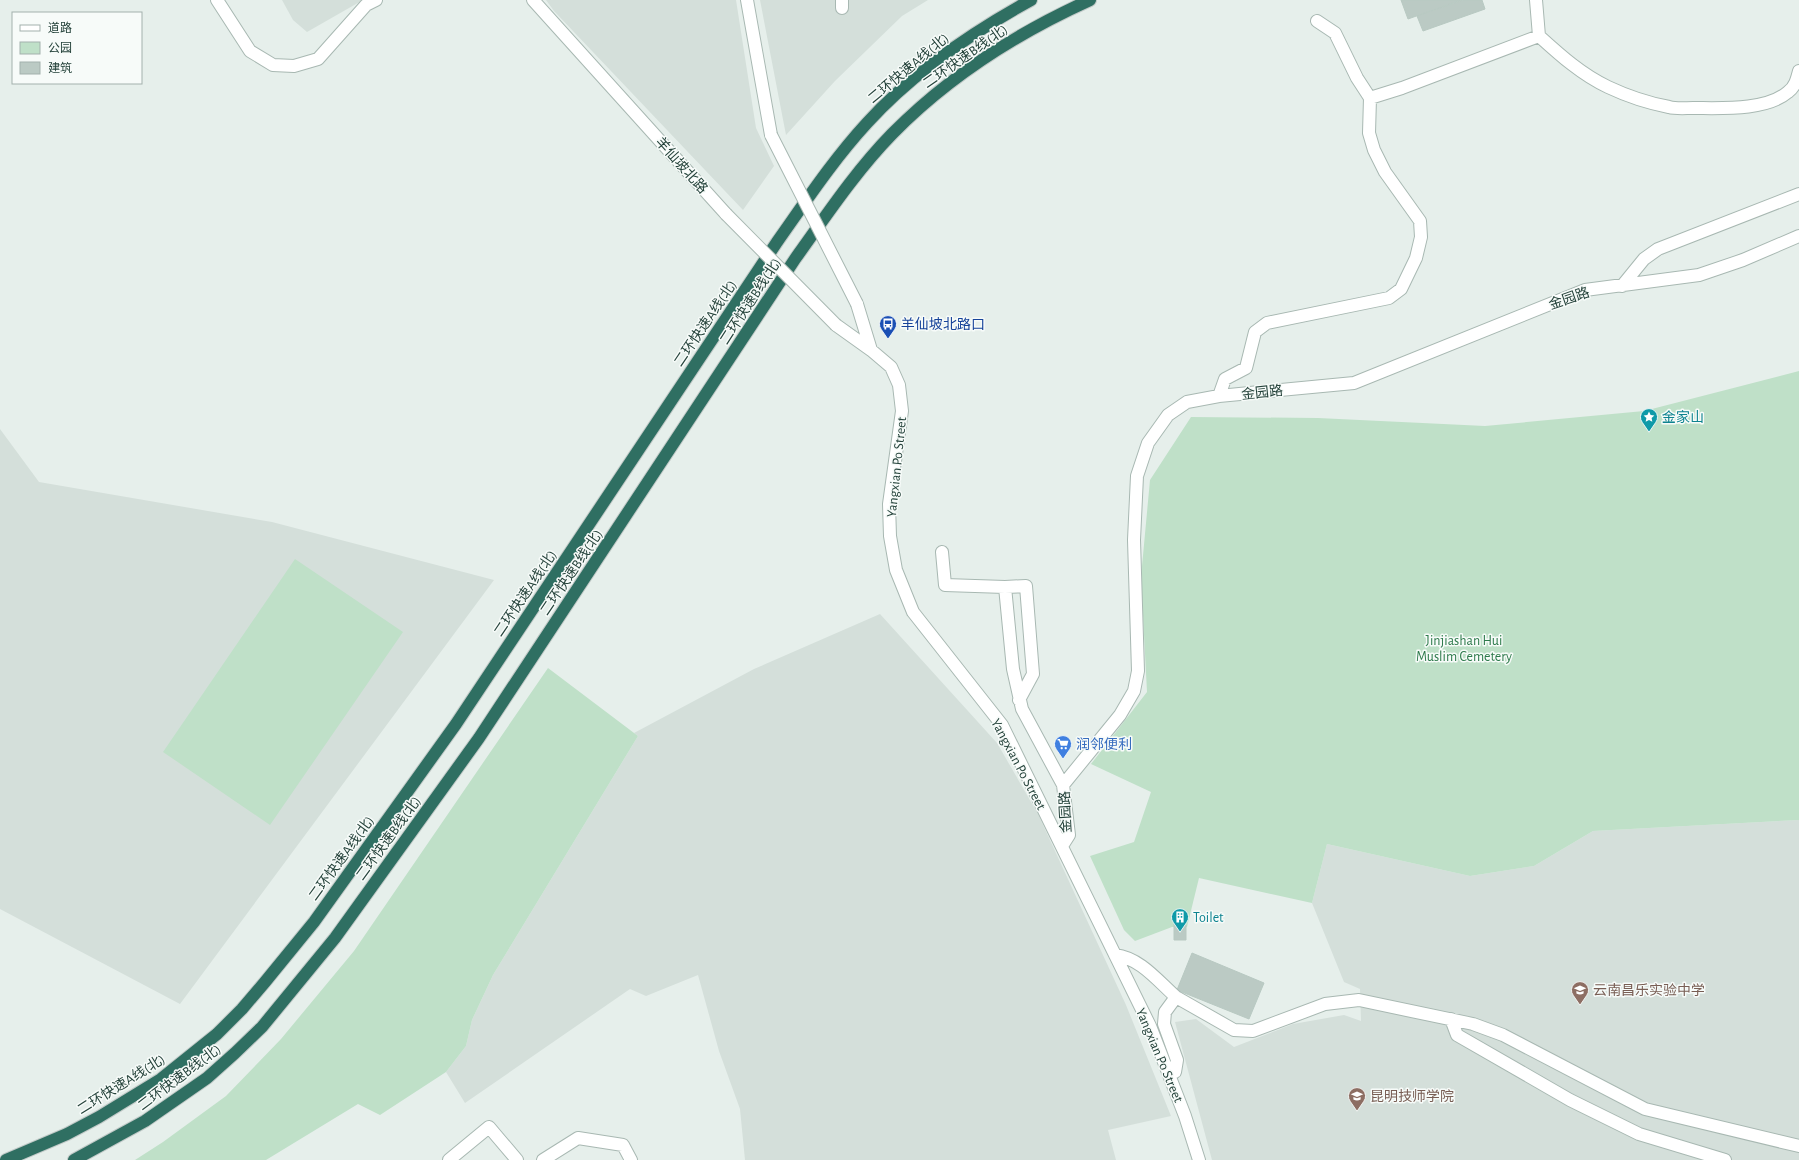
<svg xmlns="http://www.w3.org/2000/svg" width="1799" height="1160" viewBox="0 0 1799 1160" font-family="'Alegreya Sans','Noto Sans SC',sans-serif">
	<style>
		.built { fill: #d4dfda }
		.green { fill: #bfe0c8 }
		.building { fill: #bbcac4; stroke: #b8c9c2 }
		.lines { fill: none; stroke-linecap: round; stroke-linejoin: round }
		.minor-casing { stroke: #a8b8b2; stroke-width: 14 }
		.highway-casing { stroke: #c2cac8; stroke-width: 14 }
		.minor { stroke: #fff; stroke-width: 12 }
		.highway { stroke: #2f6f62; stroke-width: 12 }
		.minor-bridge-casing { stroke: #a8b8b2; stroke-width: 14; stroke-linecap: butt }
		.minor-bridge { stroke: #fff; stroke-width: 12 }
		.labels { text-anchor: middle; stroke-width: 3; stroke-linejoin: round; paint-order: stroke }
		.street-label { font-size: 14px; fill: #24423a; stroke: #f7fbf9 }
		.transit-label { font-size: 14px; fill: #164399; stroke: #f7fbf9; text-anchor: start }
		.culture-label { font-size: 14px; fill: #0d838f; stroke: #f7fbf9; text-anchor: start }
		.park-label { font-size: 14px; fill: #2d7a4b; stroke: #f7fbf9 }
		.shop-label { font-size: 14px; fill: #366cbe; stroke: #f7fbf9; text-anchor: start }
		.education-label { font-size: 14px; fill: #785e54; stroke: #f7fbf9; text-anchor: start }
	</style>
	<rect width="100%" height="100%" fill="#e6efeb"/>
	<path class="built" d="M 282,0 L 363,0 L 307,32 L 293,20 Z
		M 546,0 L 736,0 L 756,128 L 774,166 L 743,210 L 554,11 Z
		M 760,0 L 928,0 L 902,16 L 835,81 L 786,135 Z
		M 0,429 L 39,482 L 272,522 L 494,580 L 180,1004 L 0,909 Z
		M 880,614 L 997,743 L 1038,814 L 1126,1005 L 1171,1116 L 1108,1130 L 1116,1160 L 745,1160 L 740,1109 L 719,1051 L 698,975 L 646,996 L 630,989 L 465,1103 L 446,1072 L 466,1046 L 472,1020 L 493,975 L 638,736 L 634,733 L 754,669 Z
		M 1799,820 L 1799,1160 L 1212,1160 L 1175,1022 L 1196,1019 L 1234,1047 L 1293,1024 L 1344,1015 L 1361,1021 L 1360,989 L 1344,982 L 1312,903 L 1327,844 L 1470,876 L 1534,866 L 1593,831 Z"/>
	<path class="green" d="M 1799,371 L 1799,820 L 1593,831 L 1534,866 L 1470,876 L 1327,844 L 1312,903 L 1199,878 L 1187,927 L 1172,927 L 1135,941 L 1124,930 L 1090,856 L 1134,842 L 1151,792 L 1091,764 L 1147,692 L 1141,577 L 1150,480 L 1191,417 L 1318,418 L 1485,426 L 1644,411 Z
		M 295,559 L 403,632 L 270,825 L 163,752 Z
		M 548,668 L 638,736 L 493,975 L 472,1020 L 466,1046 L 446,1072 L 380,1115 L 358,1104 L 266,1160 L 135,1160 L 163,1142 L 226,1096 L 281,1039 L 354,951 Z"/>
	<path class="building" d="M 1401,0 L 1461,0 L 1408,19 Z
		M 1463,0 L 1482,0 L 1485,9 L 1423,31 L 1417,16 Z
		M 1174,924 L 1186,925 L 1186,940 L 1174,940 Z
		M 1192,953 L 1264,983 L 1249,1019 L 1177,990 Z"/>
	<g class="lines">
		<g class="minor-casing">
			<path id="minor" d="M 217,0 L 250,51 L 273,65 L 294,66 L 318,59 L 366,5 L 376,0
				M 533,0 L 726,214
				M 747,0 L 771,135
				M 842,0 L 842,8
				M 1539,36 C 1560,55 1582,75 1608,87 C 1627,96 1648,103 1669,107 C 1676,109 1685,108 1693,108 C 1720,108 1766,111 1788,92 C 1795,87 1797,79 1799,71
				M 1370,98 L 1402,88 L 1539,36 L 1536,0
				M 1622,286 L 1644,259 L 1658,249 L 1799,194
				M 857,304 L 871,350
				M 836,325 L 871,350 L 891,367 L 899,385 L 902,411 L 889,504 L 890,536 L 896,570 L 913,612 L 1002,725 L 1150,1026 L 1185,1116 L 1199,1160
				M 1219,396 L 1225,379 L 1246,368 L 1255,332 L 1267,323 L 1389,298 L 1401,289 L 1416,258 L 1421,237 L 1420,221 L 1385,172 L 1374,150 L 1369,133 L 1370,98 L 1357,78 L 1335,33 L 1317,21
				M 942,552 L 945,585 L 1005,587 L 1013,669 L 1022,709 L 1063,785
				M 1005,587 L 1026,586 L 1033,674 L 1019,700
				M 1062,846 L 1069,835 L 1063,785 L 1120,715 L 1134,691 L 1138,671 L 1134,540 L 1137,476 L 1148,443 L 1168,415 L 1187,402 L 1219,396 L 1354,383 L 1585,290 L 1699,275 L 1743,260 L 1799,236
				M 1115,955 C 1140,958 1157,980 1176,997
				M 1451,1019 L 1457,1035 L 1570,1100 L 1639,1134 L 1725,1160
				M 1169,1075 L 1175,1072 L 1177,1060 L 1164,1024 L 1165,1012 L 1176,997 L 1234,1030 L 1253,1031 L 1325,1004 L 1359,1000 L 1473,1024 L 1503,1035 L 1645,1109 L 1799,1146
				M 449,1160 L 489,1127 L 517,1160
				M 543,1160 L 578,1138 L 623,1145 L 631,1160"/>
		</g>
		<g class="highway-casing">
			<path id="highway" d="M 6,1160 L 67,1134 L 99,1117 L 161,1079 L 217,1034 L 242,1009 L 265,982 L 314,922 L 456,724 L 777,242 C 806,201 833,160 867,123 C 913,72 971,33 1031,0
				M 74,1160 L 145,1121 L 207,1078 L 235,1053 L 262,1027 L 335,938 L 479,738 L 795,259 C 826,216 855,172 892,134 C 948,77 1017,33 1090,0"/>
		</g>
		<use href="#minor" class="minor"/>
		<use href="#highway" class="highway"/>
		<g class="minor-bridge-casing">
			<path id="minor-bridge" d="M 771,135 L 857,304
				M 726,214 L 836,325"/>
		</g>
		<use href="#minor-bridge" class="minor-bridge"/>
	</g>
	<defs>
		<g id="bus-pin" transform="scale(0.9)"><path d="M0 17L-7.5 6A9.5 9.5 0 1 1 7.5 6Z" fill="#1a4fb4" stroke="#f7fbf9"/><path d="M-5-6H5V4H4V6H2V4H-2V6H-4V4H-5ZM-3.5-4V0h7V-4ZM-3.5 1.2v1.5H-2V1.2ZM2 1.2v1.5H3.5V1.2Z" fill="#fff"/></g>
		<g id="sight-pin" transform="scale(0.9)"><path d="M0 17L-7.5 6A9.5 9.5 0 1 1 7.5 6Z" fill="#0f9aa8" stroke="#f7fbf9"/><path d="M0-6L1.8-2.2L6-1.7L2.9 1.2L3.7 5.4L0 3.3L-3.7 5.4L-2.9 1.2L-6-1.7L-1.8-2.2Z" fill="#fff"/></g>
		<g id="supermarket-pin" transform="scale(0.9)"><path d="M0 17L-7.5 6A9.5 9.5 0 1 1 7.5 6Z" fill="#3f7fe0" stroke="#f7fbf9"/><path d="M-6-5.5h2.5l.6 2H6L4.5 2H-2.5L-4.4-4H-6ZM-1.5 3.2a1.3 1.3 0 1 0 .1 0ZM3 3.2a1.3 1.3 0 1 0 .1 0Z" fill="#fff"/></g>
		<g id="building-pin" transform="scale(0.9)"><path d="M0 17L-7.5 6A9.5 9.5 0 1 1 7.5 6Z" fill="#0f9aa8" stroke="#f7fbf9"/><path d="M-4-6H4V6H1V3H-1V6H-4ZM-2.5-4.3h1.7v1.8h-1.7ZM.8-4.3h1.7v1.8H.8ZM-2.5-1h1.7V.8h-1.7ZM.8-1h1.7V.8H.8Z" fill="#fff"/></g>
		<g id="school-pin" transform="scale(0.9)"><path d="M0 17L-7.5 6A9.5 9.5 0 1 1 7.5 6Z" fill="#8d6e63" stroke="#f7fbf9"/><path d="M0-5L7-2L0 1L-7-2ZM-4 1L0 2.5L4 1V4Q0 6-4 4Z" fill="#fff"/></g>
		<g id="university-pin" transform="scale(0.9)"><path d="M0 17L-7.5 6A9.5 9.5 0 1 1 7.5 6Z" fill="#8d6e63" stroke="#f7fbf9"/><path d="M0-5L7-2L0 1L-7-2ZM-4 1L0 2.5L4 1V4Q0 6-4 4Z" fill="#fff"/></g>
	</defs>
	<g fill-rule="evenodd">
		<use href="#bus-pin" x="888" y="324"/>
		<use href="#sight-pin" x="1649" y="417"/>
		<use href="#supermarket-pin" x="1063" y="744"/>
		<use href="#building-pin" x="1180" y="917"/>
		<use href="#school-pin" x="1580" y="990"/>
		<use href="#university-pin" x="1357" y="1096"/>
	</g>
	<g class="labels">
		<g class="street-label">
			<text transform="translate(965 56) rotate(-35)" y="5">二环快速B线(北)</text>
			<text transform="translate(908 68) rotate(-40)" y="5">二环快速A线(北)</text>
			<text transform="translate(682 165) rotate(48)" y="5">羊仙坡北路</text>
			<text transform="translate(1569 298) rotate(-19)" y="5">金园路</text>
			<text transform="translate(750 301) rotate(-57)" y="5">二环快速B线(北)</text>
			<text transform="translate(705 323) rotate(-56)" y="5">二环快速A线(北)</text>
			<text transform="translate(1262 392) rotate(-6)" y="5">金园路</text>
			<text transform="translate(896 467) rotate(-84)" y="5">Yangxian Po Street</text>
			<text transform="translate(571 572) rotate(-56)" y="5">二环快速B线(北)</text>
			<text transform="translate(525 593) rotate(-56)" y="5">二环快速A线(北)</text>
			<text transform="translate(1019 764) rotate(62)" y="5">Yangxian Po Street</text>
			<text transform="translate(1065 812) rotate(-93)" y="5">金园路</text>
			<text transform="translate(388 838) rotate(-54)" y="5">二环快速B线(北)</text>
			<text transform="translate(341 858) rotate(-54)" y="5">二环快速A线(北)</text>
			<text transform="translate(1160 1055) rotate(67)" y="5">Yangxian Po Street</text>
			<text transform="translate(179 1077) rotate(-37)" y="5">二环快速B线(北)</text>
			<text transform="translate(121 1084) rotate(-32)" y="5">二环快速A线(北)</text>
		</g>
		<g class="transit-label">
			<text x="901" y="329">羊仙坡北路口</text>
		</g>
		<g class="culture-label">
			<text x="1662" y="422">金家山</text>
			<text x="1193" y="922">Toilet</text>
		</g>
		<g class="park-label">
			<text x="1464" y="645">Jinjiashan Hui<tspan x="1464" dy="16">Muslim Cemetery</tspan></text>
		</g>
		<g class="shop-label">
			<text x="1076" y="749">润邻便利</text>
		</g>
		<g class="education-label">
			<text x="1593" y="995">云南昌乐实验中学</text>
			<text x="1370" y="1101">昆明技师学院</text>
		</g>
	</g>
	<rect x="12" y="12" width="130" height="72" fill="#f7fbf9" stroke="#a3b1ad"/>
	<rect x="20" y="25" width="20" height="6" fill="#ffffff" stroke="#a3b1ad"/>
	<text x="48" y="32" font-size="12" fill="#24423a">道路</text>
	<rect x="20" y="42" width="20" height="12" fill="#bfe0c8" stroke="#a3b1ad"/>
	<text x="48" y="52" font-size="12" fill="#24423a">公园</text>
	<rect x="20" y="62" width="20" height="12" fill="#bbcac4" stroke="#a3b1ad"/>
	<text x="48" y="72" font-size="12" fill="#24423a">建筑</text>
</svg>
